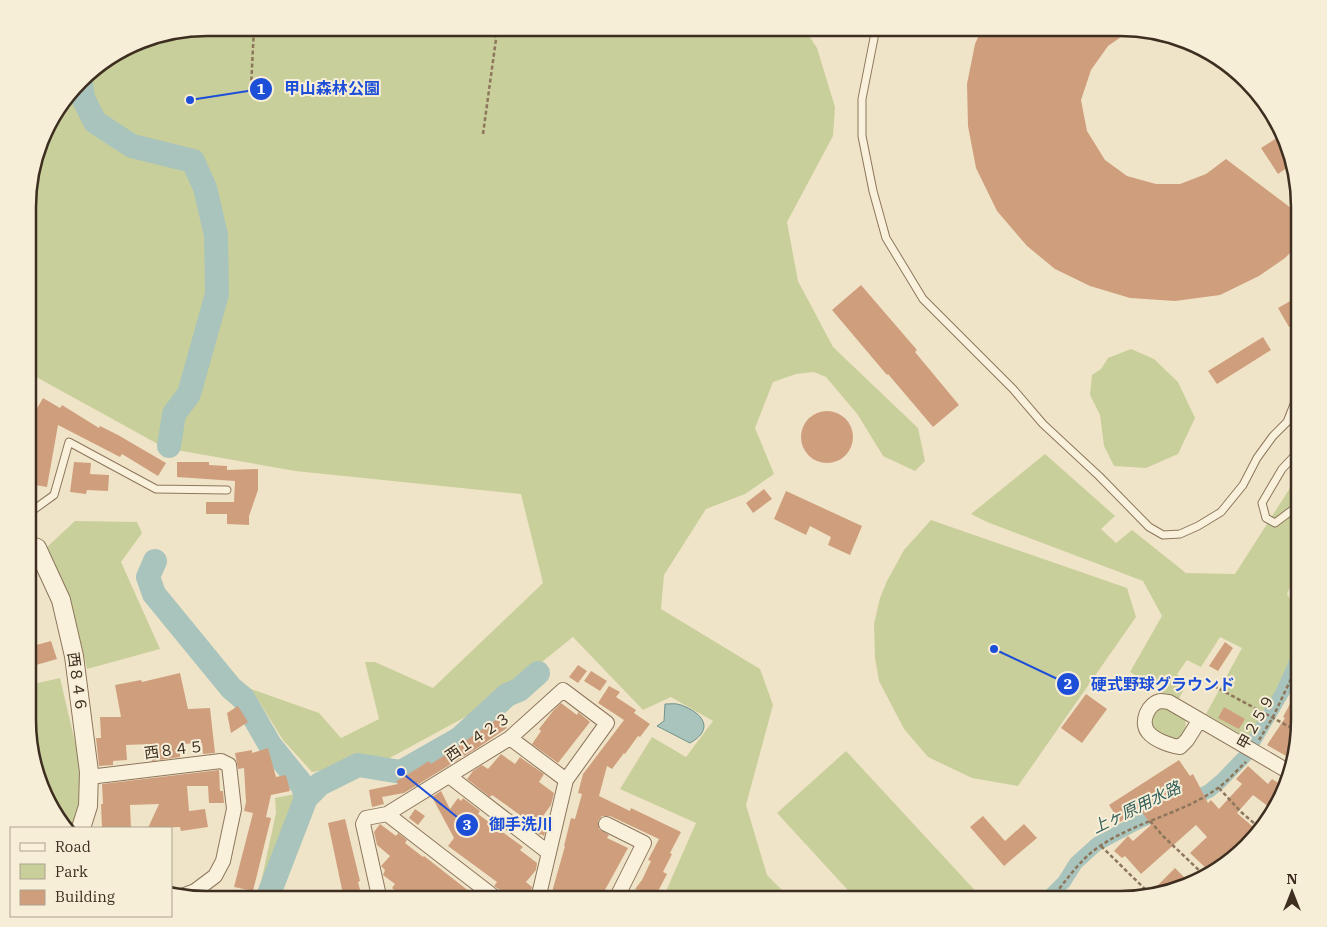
<svg xmlns="http://www.w3.org/2000/svg" width="1327" height="927" viewBox="0 0 1327 927" font-family="'IBM Plex Serif','Noto Sans JP',serif">
	<style>
		.green { fill: #c9cf9b }
		.water { fill: #a9c4bc; stroke: #6f938a }
		.lines { fill: none; stroke-linecap: round; stroke-linejoin: round }
		.canal { stroke: #a9c4bc; stroke-width: 14 }
		.river { stroke: #a9c4bc; stroke-width: 24 }
		.building { fill: #cf9f7d }
		.service-casing { stroke: #8d765c; stroke-width: 9 }
		.minor-casing { stroke: #8d765c; stroke-width: 16 }
		.tertiary-casing { stroke: #8d765c; stroke-width: 20 }
		.path { stroke: #8d765c; stroke-width: 2.5; stroke-dasharray: 4 2.5; stroke-linecap: butt }
		.service { stroke: #faf1dc; stroke-width: 7 }
		.minor { stroke: #faf1dc; stroke-width: 14 }
		.tertiary { stroke: #faf1dc; stroke-width: 18 }
		.labels { text-anchor: middle; stroke-width: 4; stroke-linejoin: round; paint-order: stroke }
		.street-label { font-size: 15px; fill: #3d2e20; stroke: #f7eed8 }
		.water-label { font-size: 16px; font-style: italic; fill: #2f5d5a; stroke: #f7eed8 }
		.rim { fill: none; stroke: #3d2e20; stroke-width: 2.5 }
		.leader { fill: none; stroke: #1d4ed8; stroke-width: 2 }
		.callout-dot { fill: #1d4ed8; stroke: #f7eed8; stroke-width: 2 }
		.mark-label { font-size: 15px; text-anchor: middle; font-weight: bold; fill: #fff }
		.callout-label { font-size: 16px; text-anchor: middle; font-weight: bold; fill: #1d4ed8; stroke: #f7eed8; stroke-width: 4; stroke-linejoin: round; paint-order: stroke }
	</style>
	<rect width="100%" height="100%" fill="#f0e4c8"/>
	<path class="green" d="M 207,28 L 804,28 L 817,48 L 835,107 L 833,136 L 787,222 L 798,281 L 833,347 L 918,428 L 925,461 L 915,471 L 883,456 L 858,415 L 826,377 L 814,372 L 796,374 L 773,382 L 755,428 L 774,474 L 745,494 L 706,509 L 664,575 L 661,609 L 760,669 L 773,705 L 746,805 L 767,875 L 791,899 L 667,899 L 663,898 L 696,823 L 620,789 L 652,737 L 686,757 L 713,721 L 671,697 L 643,710 L 573,637 L 491,703 L 386,760 L 312,772 L 283,740 L 251,689 L 319,713 L 341,738 L 379,719 L 365,662 L 375,662 L 433,688 L 543,583 L 521,494 L 295,471 L 165,448 L 29,373 L 29,184 L 46,127 L 88,72 L 139,41 Z
		M 1131,349 L 1154,359 L 1178,382 L 1195,418 L 1178,454 L 1146,468 L 1114,466 L 1104,446 L 1100,415 L 1090,395 L 1092,375 L 1101,369 L 1108,358 Z
		M 1045,454 L 1115,516 L 1101,529 L 1116,543 L 1132,530 L 1186,573 L 1235,574 L 1299,474 L 1299,568 L 1287,594 L 1299,615 L 1299,640 L 1267,712 L 1249,739 L 1206,714 L 1242,648 L 1220,637 L 1201,667 L 1187,660 L 1177,674 L 1187,684 L 1177,702 L 1130,672 L 1162,616 L 1143,581 L 987,522 L 971,514 Z
		M 931,520 L 1127,588 L 1136,617 L 1018,786 L 972,778 L 928,757 L 904,729 L 879,681 L 875,658 L 874,624 L 880,598 L 887,581 L 904,550 Z
		M 75,521 L 137,522 L 142,533 L 121,562 L 160,649 L 87,669 L 75,618 L 47,547 Z
		M 60,678 L 83,776 L 77,820 L 72,828 L 68,828 L 52,810 L 29,743 L 29,685 Z
		M 1160,709 L 1167,709 L 1185,719 C 1193,764 1125,723 1160,709 Z
		M 846,751 L 983,899 L 856,899 L 777,813 Z
		M 300,793 L 300,807 L 264,899 L 246,899 L 258,896 L 276,813 L 275,798 Z"/>
	<path class="water" d="M 665,704 C 670,704 676,703 681,705 C 703,713 715,729 690,743 L 657,726 L 664,721 Z"/>
	<g class="lines">
		<path class="canal" d="M 1254,741 L 1282,693 L 1299,656
			M 1188,801 L 1209,791 L 1221,781 L 1247,754
			M 1047,899 L 1064,882 L 1076,863 L 1097,844 L 1140,821 L 1163,811"/>
		<path class="river" d="M 81,83 L 83,98 L 95,122 L 132,146 L 193,161 L 205,188 L 216,235 L 217,294 L 189,394 L 174,414 L 169,446
			M 155,561 L 148,577 L 154,594 L 231,688 L 243,698 L 270,745 L 303,786 L 306,798
			M 267,899 L 306,798 L 320,784 L 358,765 L 401,772 L 459,739 L 507,695 L 519,690 L 538,673"/>
	</g>
	<path class="building" d="M 982,28 L 1134,28 L 1108,46 L 1091,70 L 1081,100 L 1087,131 L 1105,160 L 1127,176 L 1156,184 L 1180,184 L 1206,174 L 1226,159 L 1299,214 L 1299,244 L 1285,258 L 1259,276 L 1220,295 L 1175,301 L 1130,298 L 1090,286 L 1055,269 L 1027,246 L 997,211 L 976,168 L 968,126 L 967,84 L 975,44 Z
		M 1283,134 L 1291,165 L 1278,174 L 1261,148 Z
		M 861,285 L 917,350 L 915,352 L 959,405 L 933,427 L 888,374 L 887,375 L 832,310 Z
		M 1299,296 L 1299,320 L 1289,327 L 1278,308 Z
		M 1263,337 L 1271,350 L 1217,384 L 1208,371 Z
		M 43,398 L 60,408 L 62,405 L 99,428 L 100,426 L 118,435 L 166,463 L 158,476 L 122,454 L 120,457 L 58,425 L 47,487 L 29,484 L 29,422 Z
		M801 437a26 26 0 1 1 52 0a26 26 0 1 1-52 0Z
		M 74,462 L 91,463 L 90,474 L 109,475 L 108,491 L 87,490 L 86,494 L 70,492 Z
		M 177,462 L 209,462 L 209,465 L 227,466 L 227,470 L 258,469 L 258,490 L 249,516 L 249,525 L 227,524 L 227,514 L 206,514 L 206,502 L 234,502 L 235,481 L 177,477 Z
		M 764,489 L 772,499 L 753,513 L 746,503 Z
		M 786,491 L 862,526 L 850,555 L 828,545 L 831,537 L 810,526 L 806,535 L 774,519 Z
		M 51,641 L 57,659 L 29,667 L 29,647 Z
		M 1225,642 L 1233,648 L 1218,671 L 1209,666 Z
		M 578,665 L 587,671 L 578,683 L 569,677 Z
		M 591,671 L 607,681 L 600,691 L 584,681 Z
		M 180,673 L 188,709 L 210,708 L 215,753 L 203,754 L 202,743 L 180,744 L 180,757 L 152,761 L 151,744 L 126,745 L 127,760 L 113,761 L 113,765 L 99,766 L 96,738 L 101,738 L 100,717 L 121,717 L 115,685 L 141,680 L 142,682 Z
		M 609,686 L 620,692 L 616,697 L 636,710 L 634,713 L 650,724 L 640,737 L 638,736 L 625,754 L 624,753 L 612,769 L 607,766 L 599,796 L 630,811 L 631,808 L 681,832 L 670,853 L 672,854 L 663,872 L 667,874 L 654,899 L 632,899 L 638,890 L 635,889 L 642,880 L 651,861 L 648,860 L 659,839 L 610,816 L 602,816 L 598,821 L 599,829 L 609,835 L 607,838 L 628,848 L 600,899 L 587,899 L 570,891 L 569,899 L 550,899 L 565,846 L 564,846 L 571,818 L 575,819 L 582,794 L 578,793 L 583,774 L 624,720 L 598,703 Z
		M 1086,694 L 1107,709 L 1082,743 L 1061,728 Z
		M 1291,702 L 1299,707 L 1299,731 L 1293,760 L 1267,745 L 1285,718 L 1283,717 Z
		M 561,703 L 577,715 L 578,712 L 590,722 L 558,763 L 532,744 L 541,731 L 539,729 L 553,711 Z
		M 238,706 L 248,722 L 231,733 L 227,713 Z
		M 1224,707 L 1245,719 L 1239,729 L 1218,718 Z
		M 500,717 L 507,728 L 479,747 L 404,793 L 382,797 L 384,804 L 372,807 L 369,790 L 398,784 L 396,781 L 402,778 L 429,761 L 431,764 L 442,757 Z
		M 268,748 L 276,777 L 286,775 L 290,791 L 271,795 L 266,817 L 271,818 L 253,891 L 234,887 L 253,813 L 244,811 L 246,802 L 244,768 L 238,769 L 235,753 L 252,750 L 252,753 Z
		M 501,754 L 515,764 L 520,757 L 521,758 L 544,774 L 539,782 L 554,793 L 551,805 L 543,816 L 548,819 L 544,836 L 541,834 L 540,835 L 531,828 L 534,825 L 492,795 L 490,797 L 467,779 L 473,771 L 482,765 L 488,769 Z
		M 1179,760 L 1190,776 L 1193,774 L 1208,803 L 1211,800 L 1219,809 L 1242,784 L 1236,779 L 1248,766 L 1268,784 L 1272,779 L 1285,787 L 1273,810 L 1253,795 L 1237,813 L 1259,832 L 1210,872 L 1190,853 L 1207,837 L 1196,825 L 1141,874 L 1125,856 L 1122,858 L 1114,851 L 1128,836 L 1133,841 L 1151,825 L 1140,809 L 1120,822 L 1109,805 Z
		M 219,770 L 220,791 L 223,791 L 224,803 L 209,803 L 208,786 L 187,786 L 189,811 L 205,809 L 208,827 L 181,831 L 180,827 L 148,828 L 159,804 L 130,805 L 131,828 L 102,828 L 101,804 L 103,804 L 102,784 Z
		M 441,791 L 450,809 L 458,798 L 461,801 L 463,798 L 480,811 L 478,814 L 523,847 L 520,850 L 537,863 L 536,870 L 526,882 L 532,887 L 531,891 L 524,899 L 506,899 L 503,892 L 494,886 L 497,882 L 448,846 L 454,838 L 432,797 Z
		M 415,809 L 425,816 L 418,825 L 409,818 Z
		M 983,816 L 1005,841 L 1024,824 L 1037,838 L 1004,866 L 970,827 Z
		M 345,819 L 360,881 L 358,882 L 362,897 L 352,899 L 344,899 L 328,823 Z
		M 380,824 L 396,836 L 398,833 L 407,840 L 405,843 L 423,857 L 424,856 L 479,899 L 412,899 L 405,894 L 403,897 L 392,888 L 395,884 L 383,875 L 385,870 L 381,866 L 390,856 L 377,845 L 374,832 Z
		M 1175,868 L 1186,879 L 1179,886 L 1151,892 Z"/>
	<g class="lines">
		<g class="service-casing">
			<path id="service" d="M 876,28 L 862,99 L 862,136 L 873,191 L 886,238 L 923,299 L 1013,389 L 1043,424 L 1099,476 L 1149,527 L 1163,535 L 1180,534 L 1198,526 L 1221,512 L 1243,485 L 1257,458 L 1273,436 L 1287,422 L 1295,402 L 1297,359 L 1299,357
				M 1299,451 L 1282,469 L 1262,503 L 1266,518 L 1275,523 L 1299,505
				M 29,513 L 54,495 L 69,442 L 156,489 L 227,490"/>
		</g>
		<g class="minor-casing">
			<path id="minor" d="M 1199,721 L 1187,740 L 1180,747 C 1171,746 1154,740 1148,732 C 1140,722 1148,703 1161,701 C 1163,701 1166,702 1169,702 L 1291,773
				M 510,738 L 566,780
				M 449,776 L 549,853
				M 89,777 L 221,761 L 229,765 L 234,809 L 223,861 L 215,876 L 195,891 L 182,896
				M 387,814 L 497,899
				M 606,824 L 644,843 L 616,899
				M 383,899 L 379,896 L 363,824 L 366,818 L 387,814 L 510,738 L 563,690 L 607,723 L 566,780 L 538,899"/>
		</g>
		<g class="tertiary-casing">
			<path id="tertiary" d="M 29,545 L 37,548 L 61,600 L 74,656 L 89,772 L 88,806 L 81,828"/>
		</g>
		<path class="path" d="M 251,87 L 254,28
			M 483,134 L 496,39 L 493,28
			M 1214,686 L 1299,732
			M 1259,740 L 1273,717 L 1299,662
			M 1219,788 L 1241,812 L 1262,830
			M 1150,821 L 1163,836 L 1205,876
			M 1101,846 L 1149,893
			M 1051,899 C 1067,880 1079,860 1100,846 C 1137,821 1182,814 1218,788 C 1228,781 1237,770 1246,762"/>
		<use href="#service" class="service"/>
		<use href="#minor" class="minor"/>
		<use href="#tertiary" class="tertiary"/>
	</g>
	<g class="labels">
		<g class="street-label">
			<text transform="translate(77 682) rotate(82)" y="5">西８４６</text>
			<text transform="translate(1256 722) rotate(-61)" y="5">甲２５９</text>
			<text transform="translate(478 737) rotate(-34)" y="5">西１４２３</text>
			<text transform="translate(174 750) rotate(-7)" y="5">西８４５</text>
		</g>
		<g class="water-label">
			<text transform="translate(1136 807) rotate(-26)" y="6">上ヶ原用水路</text>
		</g>
	</g>
	<path d="M0 0H1327V927H0ZM207 36H1120A171 171 0 0 1 1291 207V720A171 171 0 0 1 1120 891H207A171 171 0 0 1 36 720V207A171 171 0 0 1 207 36Z" fill="#f7eed8" fill-rule="evenodd"/>
	<path class="rim" d="M207 36H1120A171 171 0 0 1 1291 207V720A171 171 0 0 1 1120 891H207A171 171 0 0 1 36 720V207A171 171 0 0 1 207 36Z"/>
	<path class="leader" d="M190 100L261 89M994 649L1068 684M401 772L467 825"/>
	<g class="callout-dot">
		<circle cx="190" cy="100" r="5"/>
		<circle cx="994" cy="649" r="5"/>
		<circle cx="401" cy="772" r="5"/>
		<circle cx="261" cy="89" r="12"/>
		<circle cx="1068" cy="684" r="12"/>
		<circle cx="467" cy="825" r="12"/>
	</g>
	<g class="mark-label">
		<text x="261" y="94">1</text>
		<text x="1068" y="689">2</text>
		<text x="467" y="830">3</text>
	</g>
	<g class="callout-label">
		<text x="332" y="94">甲山森林公園</text>
		<text x="1163" y="690">硬式野球グラウンド</text>
		<text x="521" y="830">御手洗川</text>
	</g>
	<rect x="10" y="827" width="162" height="90" fill="#f7eed8" stroke="#ada18e"/>
	<rect x="20" y="843" width="25" height="8" fill="#faf1dc" stroke="#ada18e"/>
	<text x="55" y="852" font-size="15" fill="#3d2e20">Road</text>
	<rect x="20" y="864" width="25" height="15" fill="#c9cf9b" stroke="#ada18e"/>
	<text x="55" y="877" font-size="15" fill="#3d2e20">Park</text>
	<rect x="20" y="890" width="25" height="15" fill="#cf9f7d" stroke="#ada18e"/>
	<text x="55" y="902" font-size="15" fill="#3d2e20">Building</text>
	<g transform="translate(1292 892)" stroke="#f7eed8" stroke-width="4" paint-order="stroke">
	<path d="M0-4L9 19L0 12L-9 19Z" fill="#3d2e20"/>
	<text y="-8" font-size="14" font-weight="bold" text-anchor="middle" fill="#3d2e20">N</text>
	</g>
</svg>
